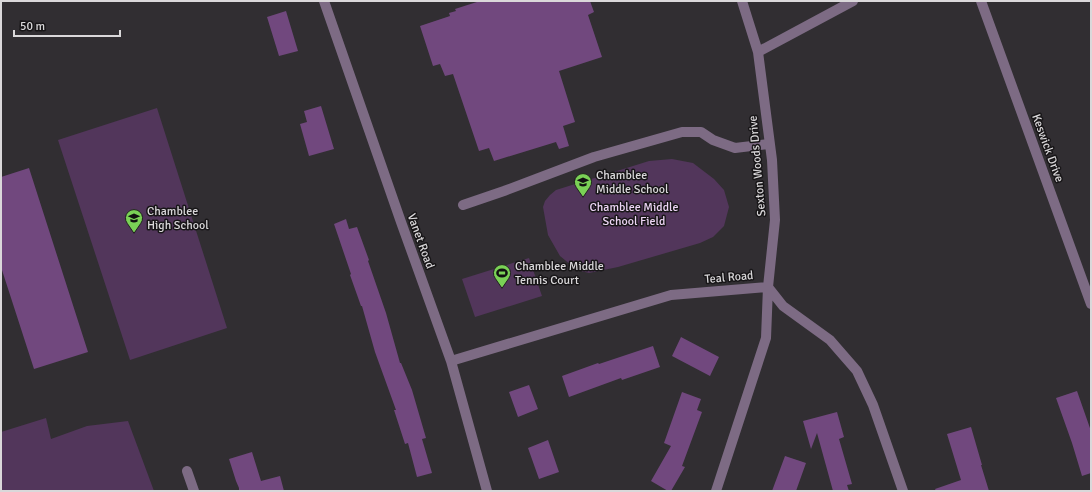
<svg xmlns="http://www.w3.org/2000/svg" width="1092" height="492" viewBox="0 0 1092 492" font-family="Signika,sans-serif">
	<style>
		.green { fill: #52365b }
		.building { fill: #71487e }
		.lines { fill: none; stroke-linecap: round; stroke-linejoin: round }
		.minor { stroke: #7d6b84; stroke-width: 10 }
		.labels { text-anchor: middle; stroke-width: 3; stroke-linejoin: round; paint-order: stroke }
		.street-label { font-size: 12px; fill: #dad8da; stroke: #181618 }
		.poi-label { font-size: 12px; fill: #dad8da; stroke: #181618; text-anchor: start }
		.park-label { font-size: 12px; fill: #edd5f5; stroke: #181618 }
	</style>
	<rect width="100%" height="100%" fill="#312e32"/>
	<path class="green" d="M 157,108 L 227,328 L 130,360 L 58,140 Z
		M 672,159 L 693,163 L 714,179 L 724,190 L 729,207 L 724,226 L 713,237 L 700,243 L 618,267 L 589,273 L 577,270 L 560,256 L 548,235 L 543,207 L 545,201 L 550,195 L 556,190 L 649,161 Z
		M 529,258 L 542,296 L 475,317 L 462,279 Z
		M 46,418 L 51,439 L 87,426 L 128,421 L 154,491 L 1,491 L 1,432 Z"/>
	<path class="building" d="M 480,1 L 590,1 L 594,12 L 588,15 L 602,57 L 559,71 L 575,122 L 563,126 L 569,146 L 559,149 L 556,142 L 494,161 L 489,148 L 479,151 L 453,74 L 445,76 L 440,64 L 433,66 L 420,26 L 450,16 L 449,13 L 456,11 L 455,9 Z
		M 286,11 L 298,51 L 279,56 L 267,17 Z
		M 321,106 L 334,149 L 309,156 L 300,124 L 307,122 L 304,111 Z
		M 29,168 L 88,352 L 34,369 L 1,267 L 1,177 Z
		M 346,219 L 349,229 L 357,227 L 369,260 L 368,261 L 386,313 L 400,363 L 401,363 L 412,390 L 426,438 L 422,439 L 432,473 L 417,477 L 408,443 L 405,444 L 394,410 L 396,410 L 375,352 L 362,306 L 361,306 L 350,275 L 351,274 L 334,224 Z
		M 681,337 L 719,357 L 710,376 L 672,356 Z
		M 653,346 L 660,367 L 622,380 L 621,378 L 569,397 L 562,376 L 598,363 L 599,364 Z
		M 529,385 L 538,409 L 518,417 L 509,392 Z
		M 1077,391 L 1091,431 L 1091,473 L 1082,476 L 1072,443 L 1056,398 Z
		M 682,392 L 701,399 L 697,410 L 702,412 L 682,466 L 685,467 L 671,491 L 668,491 L 651,481 L 671,446 L 664,443 Z
		M 837,412 L 844,437 L 839,439 L 852,484 L 847,485 L 849,491 L 833,491 L 817,433 L 811,449 L 803,421 Z
		M 971,427 L 982,465 L 981,465 L 989,491 L 936,491 L 935,489 L 961,480 L 947,434 Z
		M 548,440 L 559,472 L 539,479 L 528,448 Z
		M 252,452 L 261,481 L 280,476 L 284,491 L 239,491 L 239,488 L 236,481 L 229,459 Z
		M 785,456 L 806,463 L 796,491 L 772,491 Z"/>
	<g class="lines">
		<path class="minor" d="M 324,1 L 401,222 L 451,361 L 487,491
			M 981,1 L 1091,304
			M 758,52 L 853,1
			M 463,205 L 504,191 L 594,157 L 682,132 L 701,132 L 713,140 L 735,148 L 769,144
			M 451,361 L 671,295 L 768,287 L 783,306 L 830,340 L 857,371 L 873,405 L 903,491
			M 187,471 L 194,491
			M 716,491 L 766,338 L 768,287 L 775,220 L 772,160 L 758,52 L 742,1"/>
	</g>
	<defs>
		<g id="school-pin" transform="scale(0.9)"><path d="M0 17L-7.5 6A9.5 9.5 0 1 1 7.5 6Z" fill="#7ad156" stroke="#181618"/><path d="M0-5L7-2L0 1L-7-2ZM-4 1L0 2.5L4 1V4Q0 6-4 4Z" fill="#111"/></g>
		<g id="stadium-pin" transform="scale(0.9)"><path d="M0 17L-7.5 6A9.5 9.5 0 1 1 7.5 6Z" fill="#7ad156" stroke="#181618"/><path d="M0-5a6.5 5 0 1 0 0 10a6.5 5 0 1 0 0-10ZM-3.5-1.8h7v3.6h-7Z" fill="#111"/></g>
	</defs>
	<g fill-rule="evenodd">
		<use href="#school-pin" x="583" y="182"/>
		<use href="#school-pin" x="134" y="218"/>
		<use href="#stadium-pin" x="502" y="273"/>
	</g>
	<g class="labels">
		<g class="street-label">
			<text transform="translate(1048 148) rotate(70)" y="4">Keswick Drive</text>
			<text transform="translate(757 166) rotate(-95)" y="4">Sexton Woods Drive</text>
			<text transform="translate(421 241) rotate(70)" y="4">Vanet Road</text>
			<text transform="translate(729 277) rotate(-5)" y="4">Teal Road</text>
		</g>
		<g class="poi-label">
			<text x="596" y="179">Chamblee<tspan x="596" dy="14">Middle School</tspan></text>
			<text x="147" y="215">Chamblee<tspan x="147" dy="14">High School</tspan></text>
			<text x="515" y="270">Chamblee Middle<tspan x="515" dy="14">Tennis Court</tspan></text>
		</g>
		<g class="park-label">
			<text x="634" y="211">Chamblee Middle<tspan x="634" dy="14">School Field</tspan></text>
		</g>
	</g>
	<rect width="1092" height="492" fill="none" stroke="#dad8da" stroke-width="4"/>
	<path d="M14 30v6h106v-6" fill="none" stroke="#dad8da" stroke-width="2"/>
	<text x="20" y="30" font-size="12" fill="#dad8da" stroke="#181618" stroke-width="3" paint-order="stroke">50 m</text>
</svg>
